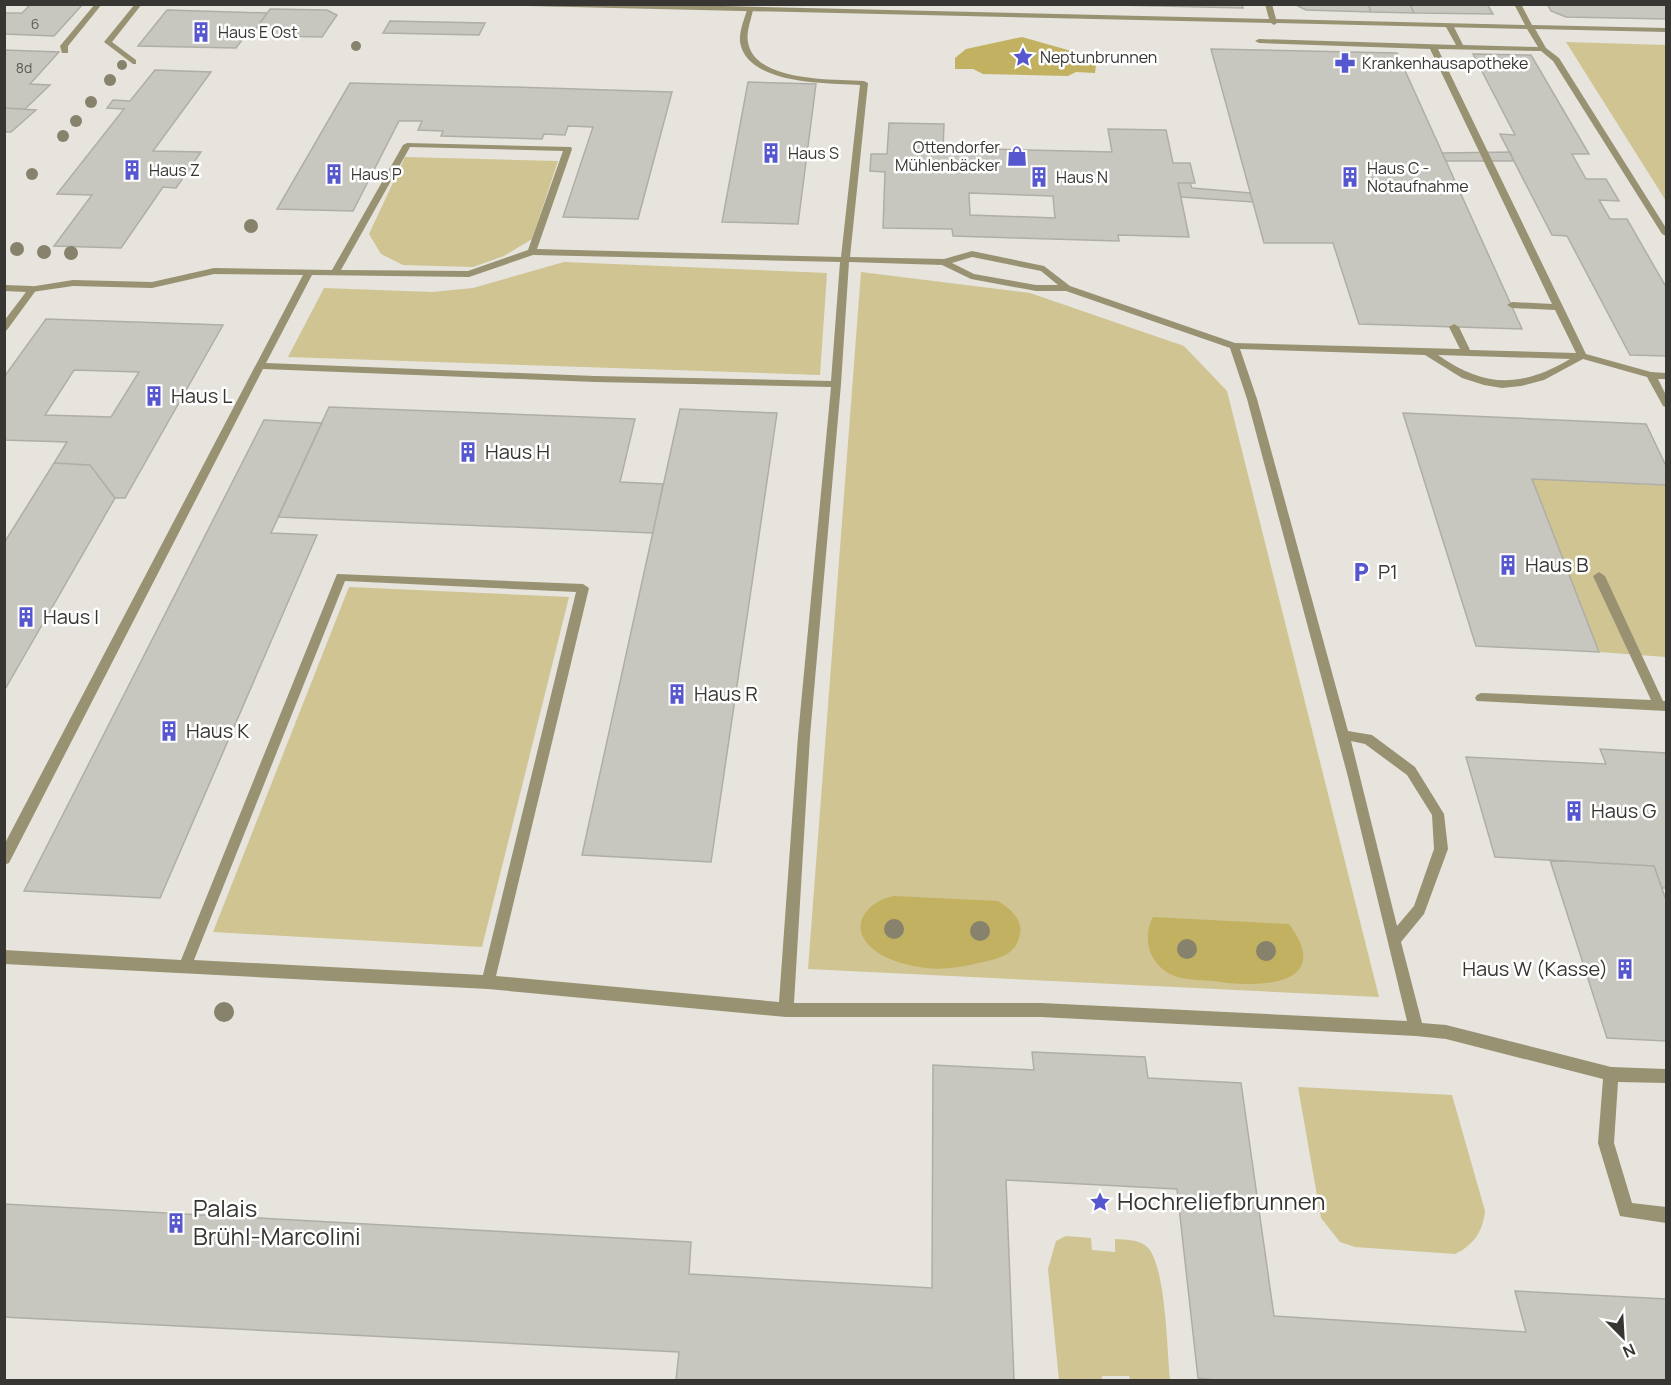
<svg xmlns="http://www.w3.org/2000/svg" width="1671" height="1385" viewBox="0 0 1671 1385" font-family="Manrope,sans-serif">
	<style>
		.green { fill: #cfc492 }
		.water { fill: #c1b161 }
		.building { fill: #c8c7bf; stroke: #afaea6; stroke-width: 1.5; fill-rule: evenodd }
		.lines { fill: none; stroke-linecap: round; stroke-linejoin: round }
		.service { fill: #989272; fill-rule: evenodd }
		.minor { fill: #989272; fill-rule: evenodd }
		.tree { fill: #87826b }
		.labels { text-anchor: middle; stroke-width: 5; stroke-linejoin: round; paint-order: stroke }
		.far-number-label { font-size: 14px; fill: #5b5a56 }
		.far-poi-label { font-size: 16px; fill: #373633; stroke: #fff; text-anchor: start }
		.poi-label { font-size: 20px; fill: #373633; stroke: #fff; text-anchor: start }
		.near-poi-label { font-size: 24px; fill: #373633; stroke: #fff; text-anchor: start }
	</style>
	<rect width="100%" height="100%" fill="#e6e4dc"/>
	<path class="green" d="M 1566,42 L 1666,45 L 1666,201 Z
		M 405,157 L 558,161 L 532,239 L 504,256 L 473,267 L 403,265 L 381,254 L 369,234 Z
		M 564,262 L 827,273 L 820,375 L 288,357 L 324,288 L 432,292 L 473,288 Z
		M 861,272 L 1030,293 L 1184,346 L 1227,391 L 1379,997 L 808,969 Z
		M 1532,479 L 1666,485 L 1666,657 L 1599,652 Z
		M 349,587 L 569,597 L 482,947 L 213,932 Z
		M 1298,1087 L 1452,1095 L 1485,1211 C 1483,1231 1474,1245 1455,1254 L 1355,1247 L 1340,1242 L 1321,1218 Z
		M 1066,1236 L 1091,1238 L 1092,1250 L 1115,1252 L 1115,1239 C 1127,1240 1141,1239 1149,1249 C 1166,1271 1167,1350 1170,1380 L 1130,1380 L 1129,1376 L 1102,1376 L 1102,1380 L 1059,1380 L 1048,1269 L 1056,1241 Z"/>
	<path class="water" d="M 1022,37 L 1089,56 L 1096,65 L 1095,73 L 1076,72 L 1068,76 L 983,74 L 973,69 L 955,69 L 955,58 L 966,49 Z
		M 894,896 L 998,901 C 1011,909 1025,921 1019,938 C 1014,955 999,958 983,962 C 962,967 941,971 919,967 C 905,965 882,958 872,948 C 847,927 867,901 894,896 Z
		M 1153,917 L 1289,924 C 1336,988 1255,988 1214,981 C 1203,980 1192,980 1181,978 C 1152,971 1140,942 1153,917 Z"/>
	<path class="building" d="M 31,4 L 83,4 L 54,36 L 4,34 L 4,13 L 22,13 Z
		M 1075,4 L 1242,4 L 1243,8 Z
		M 1368,4 L 1371,12 L 1306,10 L 1294,4 Z
		M 1368,4 L 1410,4 L 1414,13 L 1371,12 Z
		M 1410,4 L 1487,4 L 1493,14 L 1414,13 Z
		M 1547,4 L 1666,4 L 1666,19 L 1566,17 L 1551,11 Z
		M 270,9 L 327,10 L 337,15 L 322,37 L 272,36 L 276,29 L 256,29 Z
		M 167,10 L 267,13 L 251,36 L 245,36 L 236,48 L 138,46 Z
		M 390,21 L 485,23 L 479,35 L 383,33 Z
		M 1211,49 L 1397,53 L 1522,329 L 1359,324 L 1333,243 L 1264,243 Z
		M 4,50 L 59,52 L 30,84 L 50,85 L 25,109 L 4,108 Z
		M 1473,54 L 1531,55 L 1589,154 L 1572,154 L 1586,179 L 1606,179 L 1619,201 L 1599,200 L 1610,219 L 1627,219 L 1666,287 L 1666,356 L 1630,355 L 1567,236 L 1552,235 L 1500,134 L 1515,135 Z
		M 155,70 L 211,72 L 153,151 L 201,152 L 176,188 L 163,187 L 121,248 L 54,246 L 92,195 L 57,194 L 124,109 L 107,108 L 113,100 L 130,101 Z
		M 748,82 L 816,84 L 798,224 L 722,222 Z
		M 350,83 L 513,87 L 672,92 L 638,219 L 563,217 L 593,127 L 568,126 L 565,135 L 544,134 L 542,139 L 441,136 L 443,131 L 418,130 L 422,121 L 399,121 L 353,211 L 277,209 Z
		M 4,108 L 36,110 L 11,132 L 4,132 Z
		M 889,123 L 944,124 L 943,148 L 1112,152 L 1108,129 L 1166,130 L 1173,163 L 1190,163 L 1195,183 L 1178,183 L 1189,237 L 1118,235 L 1119,241 L 953,236 L 952,229 L 883,228 L 885,172 L 870,171 L 871,154 L 887,154 ZM 969,193 L 1053,196 L 1055,218 L 970,215 Z
		M 1510,152 L 1514,161 L 1446,161 L 1442,153 Z
		M 1178,183 L 1190,183 L 1192,188 L 1250,193 L 1253,202 L 1181,197 Z
		M 46,319 L 223,325 L 125,498 L 115,498 L 90,465 L 54,463 L 67,442 L 4,440 L 4,377 ZM 74,370 L 139,372 L 111,417 L 45,415 Z
		M 329,407 L 635,419 L 620,482 L 663,484 L 653,533 L 278,517 Z
		M 680,409 L 777,413 L 711,862 L 582,855 Z
		M 1403,413 L 1646,424 L 1666,466 L 1666,485 L 1532,479 L 1599,652 L 1476,646 Z
		M 264,420 L 322,423 L 271,533 L 317,535 L 160,898 L 24,891 Z
		M 54,463 L 90,465 L 115,498 L 4,691 L 4,543 Z
		M 1600,749 L 1666,753 L 1666,888 L 1662,888 L 1654,866 L 1495,857 L 1466,757 L 1606,764 Z
		M 1550,860 L 1654,866 L 1666,900 L 1666,1041 L 1607,1038 Z
		M 1032,1052 L 1145,1057 L 1148,1078 L 1241,1083 L 1274,1316 L 1526,1332 L 1515,1291 L 1666,1299 L 1666,1380 L 1216,1380 L 1198,1378 L 1177,1189 L 1006,1180 L 1014,1380 L 676,1380 L 679,1352 L 4,1317 L 4,1204 L 691,1242 L 689,1274 L 932,1288 L 933,1065 L 1034,1070 Z"/>
	<g class="lines">
		<path class="service" d="M 95,4 L 102,4 L 68,46 L 68,53 L 62,53 L 60,46 Z
			M 135,4 L 142,4 L 112,42 L 136,60 L 136,64 L 133,64 L 104,42 Z
			M 750,8 L 753,10 C 751,20 746,32 748,42 C 754,82 833,79 864,81 L 868,83 L 850,257 L 944,259 L 972,251 L 1044,266 L 1070,286 L 1235,343 L 1460,349 L 1449,327 L 1454,324 L 1459,327 L 1470,350 L 1576,353 L 1555,310 L 1512,308 L 1507,305 L 1512,302 L 1552,304 L 1430,49 L 1259,43 L 1255,41 L 1259,39 L 1456,45 L 1446,27 L 1450,25 L 1454,27 L 1463,45 L 1538,47 L 1527,29 L 1531,27 L 1534,27 L 1546,48 L 1559,58 L 1666,228 L 1666,236 L 1662,234 L 1553,61 L 1541,51 L 1438,49 L 1586,354 L 1651,372 L 1666,373 L 1666,379 L 1658,379 L 1666,395 L 1666,407 L 1663,406 L 1647,377 L 1583,359 L 1544,380 L 1521,386 L 1502,388 L 1484,385 L 1462,378 L 1425,355 L 1240,349 L 1257,399 L 1348,731 L 1372,735 L 1415,767 L 1444,814 L 1448,849 L 1424,914 L 1401,942 L 1422,1023 L 1446,1025 L 1611,1067 L 1666,1069 L 1666,1083 L 1618,1082 L 1614,1143 L 1632,1203 L 1666,1207 L 1666,1223 L 1620,1216 L 1598,1143 L 1603,1079 L 1446,1039 L 1416,1036 L 1041,1017 L 786,1017 L 488,989 L 4,964 L 4,950 L 181,960 L 337,574 L 583,584 L 589,588 L 496,976 L 779,1002 L 798,736 L 831,387 L 595,382 L 263,369 L 9,863 L 4,865 L 4,845 L 303,275 L 214,274 L 152,288 L 73,286 L 32,292 L 27,289 L 29,287 L 73,280 L 152,282 L 214,268 L 332,270 L 403,145 L 407,143 L 571,147 L 572,149 L 537,249 L 841,257 L 860,85 C 827,83 747,85 740,42 C 739,32 744,20 747,10 ZM 410,147 L 563,151 L 528,250 L 468,271 L 341,270 ZM 533,255 L 840,262 L 831,381 L 595,376 L 266,363 L 312,275 L 469,277 ZM 972,257 L 1041,271 L 1058,285 L 1036,285 L 974,274 L 952,263 ZM 849,262 L 942,265 L 971,279 L 1036,291 L 1066,291 L 1230,348 L 1247,399 L 1348,777 L 1407,1021 L 1041,1003 L 794,1003 L 810,736 L 841,384 ZM 1438,355 L 1570,359 C 1521,388 1485,388 1438,355 ZM 345,581 L 576,592 L 483,975 L 194,960 ZM 1351,741 L 1365,744 L 1407,775 L 1432,815 L 1434,849 L 1414,906 L 1397,926 Z
			M 1599,572 L 1605,576 L 1663,701 L 1666,701 L 1666,711 L 1477,701 L 1475,698 L 1477,695 L 1481,693 L 1651,700 L 1593,576 Z"/>
		<path class="minor" d="M 525,4 L 641,4 L 1269,19 L 1265,4 L 1272,4 L 1276,19 L 1525,25 L 1514,4 L 1521,4 L 1532,25 L 1666,28 L 1666,32 L 1534,29 L 1531,31 L 1527,29 L 1277,23 L 1274,25 L 1271,23 L 528,6 Z
			M 4,285 L 32,286 L 37,289 L 7,330 L 4,331 L 4,321 L 26,292 L 4,291 Z"/>
	</g>
	<g class="tree">
		<circle cx="356" cy="46" r="5"/>
		<circle cx="122" cy="65" r="5"/>
		<circle cx="110" cy="80" r="6"/>
		<circle cx="91" cy="102" r="6"/>
		<circle cx="76" cy="121" r="6"/>
		<circle cx="63" cy="136" r="6"/>
		<circle cx="32" cy="174" r="6"/>
		<circle cx="251" cy="226" r="7"/>
		<circle cx="17" cy="249" r="7"/>
		<circle cx="44" cy="252" r="7"/>
		<circle cx="71" cy="253" r="7"/>
		<circle cx="894" cy="929" r="10"/>
		<circle cx="980" cy="931" r="10"/>
		<circle cx="1187" cy="949" r="10"/>
		<circle cx="1266" cy="951" r="10"/>
		<circle cx="224" cy="1012" r="10"/>
	</g>
	<defs>
		<g id="building-bare" transform="scale(1.62)"><path d="M-4-6H4V6H1V3H-1V6H-4ZM-2.5-4.3h1.7v1.8h-1.7ZM.8-4.3h1.7v1.8H.8ZM-2.5-1h1.7V.8h-1.7ZM.8-1h1.7V.8H.8Z" fill="#5657ce" stroke="#fff" stroke-width="2.5" paint-order="stroke"/></g>
		<g id="sight-bare" transform="scale(1.62)"><path d="M0-6L1.8-2.2L6-1.7L2.9 1.2L3.7 5.4L0 3.3L-3.7 5.4L-2.9 1.2L-6-1.7L-1.8-2.2Z" fill="#5657ce" stroke="#fff" stroke-width="2.5" paint-order="stroke"/></g>
		<g id="pharmacy-bare" transform="scale(1.62)"><path d="M-2-6h4v4h4v4h-4v4h-4v-4h-4v-4h4Z" fill="#5657ce" stroke="#fff" stroke-width="2.5" paint-order="stroke"/></g>
		<g id="shop-bare" transform="scale(1.62)"><path d="M-5-2.5h2.3a2.7 3.5 0 0 1 5.4 0H5L5.5 6h-11ZM-1.5-2.5h3a1.5 2.3 0 0 0-3 0Z" fill="#5657ce" stroke="#fff" stroke-width="2.5" paint-order="stroke"/></g>
		<g id="parking-bare" transform="scale(1.62)"><path d="M-3.5-5.5H1a3.5 3.5 0 0 1 0 7H-1V5.5H-3.5ZM-1-3.4V-.6H.8a1.4 1.4 0 0 0 0-2.8Z" fill="#5657ce" stroke="#fff" stroke-width="2.5" paint-order="stroke"/></g>
	</defs>
	<g fill-rule="evenodd">
		<use href="#building-bare" x="201" y="32"/>
		<use href="#sight-bare" x="1023" y="57"/>
		<use href="#pharmacy-bare" x="1345" y="63"/>
		<use href="#building-bare" x="771" y="153"/>
		<use href="#shop-bare" x="1017" y="156"/>
		<use href="#building-bare" x="132" y="170"/>
		<use href="#building-bare" x="334" y="174"/>
		<use href="#building-bare" x="1039" y="177"/>
		<use href="#building-bare" x="1350" y="177"/>
		<use href="#building-bare" x="154" y="396"/>
		<use href="#building-bare" x="468" y="452"/>
		<use href="#building-bare" x="1508" y="565"/>
		<use href="#parking-bare" x="1361" y="572"/>
		<use href="#building-bare" x="26" y="617"/>
		<use href="#building-bare" x="677" y="694"/>
		<use href="#building-bare" x="169" y="731"/>
		<use href="#building-bare" x="1574" y="811"/>
		<use href="#building-bare" x="1625" y="969"/>
		<use href="#sight-bare" x="1100" y="1202"/>
		<use href="#building-bare" x="176" y="1223"/>
	</g>
	<g class="labels">
		<g class="far-number-label">
			<text x="35" y="29">6</text>
			<text x="24" y="73">8d</text>
		</g>
		<g class="far-poi-label">
			<text x="218" y="38">Haus E Ost</text>
			<text x="1040" y="63">Neptunbrunnen</text>
			<text x="1362" y="69">Krankenhausapotheke</text>
			<text x="1000" y="153" text-anchor="end">Ottendorfer<tspan x="1000" dy="18">Mühlenbäcker</tspan></text>
			<text x="788" y="159">Haus S</text>
			<text x="1367" y="174">Haus C -<tspan x="1367" dy="18">Notaufnahme</tspan></text>
			<text x="149" y="176">Haus Z</text>
			<text x="351" y="180">Haus P</text>
			<text x="1056" y="183">Haus N</text>
		</g>
		<g class="poi-label">
			<text x="171" y="403">Haus L</text>
			<text x="485" y="459">Haus H</text>
			<text x="1525" y="572">Haus B</text>
			<text x="1378" y="579">P1</text>
			<text x="43" y="624">Haus I</text>
			<text x="694" y="701">Haus R</text>
			<text x="186" y="738">Haus K</text>
			<text x="1591" y="818">Haus G</text>
			<text x="1608" y="976" text-anchor="end">Haus W (Kasse)</text>
		</g>
		<g class="near-poi-label">
			<text x="1117" y="1210">Hochreliefbrunnen</text>
			<text x="193" y="1217">Palais<tspan x="193" dy="28">Brühl-Marcolini</tspan></text>
		</g>
	</g>
	<rect width="1671" height="1385" fill="none" stroke="#373633" stroke-width="12"/>
	<g transform="translate(1623 1337) rotate(156)" stroke="#ffffff" stroke-width="4.5" paint-order="stroke">
	<path d="M0-4.5L10 22L0 15L-10 22Z" fill="#373633"/>
	<text y="-9" font-size="16" font-weight="bold" text-anchor="middle" fill="#373633">N</text>
	</g>
</svg>
